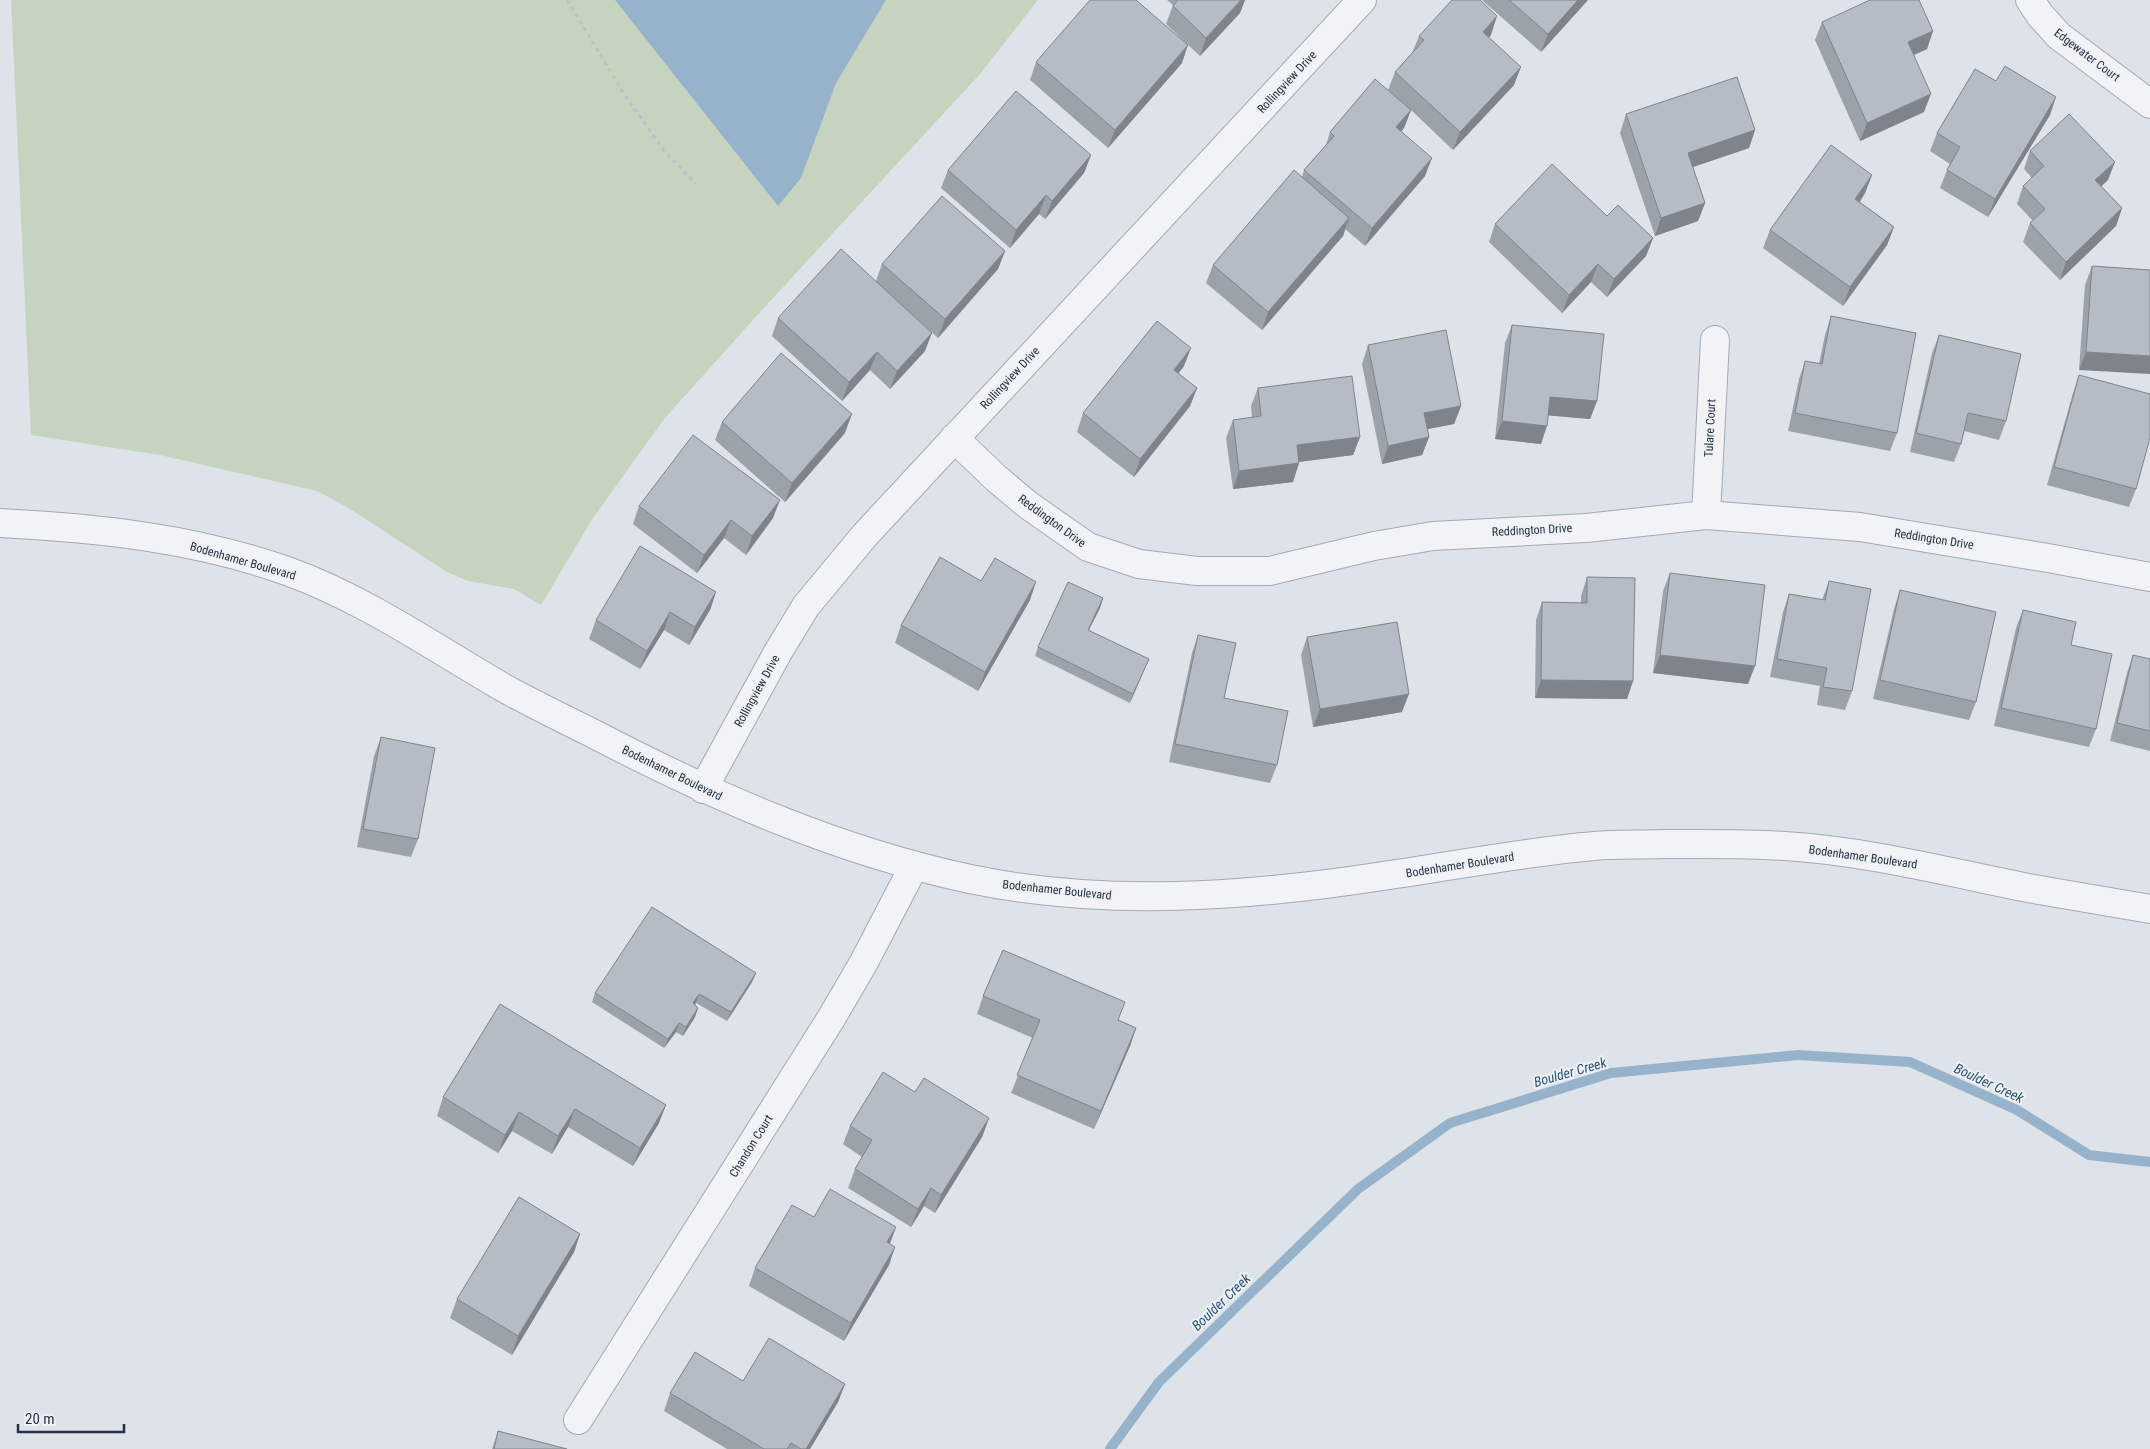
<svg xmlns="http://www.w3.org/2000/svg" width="2150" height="1449" viewBox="0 0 2150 1449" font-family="'Roboto Condensed',sans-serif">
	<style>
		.green { fill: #c5d3bf }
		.water { fill: #97b3cb }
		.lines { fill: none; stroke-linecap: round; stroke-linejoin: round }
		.stream { stroke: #97b3cb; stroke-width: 10 }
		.minor-casing { stroke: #a3aab3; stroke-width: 30 }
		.path { stroke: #bcc1c8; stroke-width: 3; stroke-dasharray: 4 4; stroke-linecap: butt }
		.minor { stroke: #f1f3f7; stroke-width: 28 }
		.wall { fill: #9ca2aa }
		.shaded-wall { fill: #7f848b }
		.building { fill: #b5bcc6; stroke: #7f848b }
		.labels { text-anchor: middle; stroke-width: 4; stroke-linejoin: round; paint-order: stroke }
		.street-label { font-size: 12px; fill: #263141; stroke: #eef2f6 }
		.water-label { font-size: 14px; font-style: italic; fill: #2e5377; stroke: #eef2f6 }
	</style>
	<rect width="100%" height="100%" fill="#dee3e9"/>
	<path class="green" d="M 11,0 L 1038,0 L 980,74 L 761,311 L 664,419 L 593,518 L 541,605 L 514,589 L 468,581 L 447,572 L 347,507 L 317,491 L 160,455 L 31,435 Z"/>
	<path class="water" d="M 615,0 L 886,0 L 836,83 L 801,178 L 778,206 Z"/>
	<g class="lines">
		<path class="stream" d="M 1110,1449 L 1159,1382 L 1358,1189 L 1450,1123 L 1611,1073 L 1798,1055 L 1910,1062 L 2017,1110 L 2089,1155 L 2150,1162"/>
		<g class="minor-casing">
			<path id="minor" d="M 2030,0 L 2040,15 L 2059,36 L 2150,104
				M 954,438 L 997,479 L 1028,505 L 1088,547 L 1139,564 L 1197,571 L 1270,571 L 1374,546 L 1433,536 L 1586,528 L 1706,515 L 1860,527 L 2048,558 L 2150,577
				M 1706,515 L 1715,340
				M 0,523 C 97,528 194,538 287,571 C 365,599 433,647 504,688 C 533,704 564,719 594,734 C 713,796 838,851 970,879 C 1105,907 1247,897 1383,876 C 1453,866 1523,852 1594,846 C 1616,844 1639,845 1662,844 C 1702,844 1744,843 1785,846 C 1867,851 1948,872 2028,888 C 2069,895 2109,902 2150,909
				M 703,789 L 778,652 L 806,606 L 865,535 L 1362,0
				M 578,1420 L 832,1017 L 864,962 L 914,866"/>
		</g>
		<path class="path" d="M 567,0 L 623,92 L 664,151 L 696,184"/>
		<use href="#minor" class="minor"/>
	</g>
	<path class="wall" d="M 1167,0 L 1245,0 L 1240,13 L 1200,56 L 1166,24 L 1173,5 Z
		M 1482,0 L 1588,0 L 1541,52 Z
		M 1822,22 L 1933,31 L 1927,49 L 1914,55 L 1924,112 L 1860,141 L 1815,40 Z
		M 1491,35 L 1489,37 L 1514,85 L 1453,150 L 1411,110 L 1404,128 L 1401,132 L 1425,176 L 1365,246 L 1345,229 L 1343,236 L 1262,330 L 1206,283 L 1213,265 L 1302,177 L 1304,170 L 1326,145 L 1330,132 L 1407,107 L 1388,90 L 1395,72 L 1412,53 L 1419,36 Z
		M 1036,62 L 1182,63 L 1108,148 L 1030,80 Z
		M 1626,114 L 1755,130 L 1749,148 L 1693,167 L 1705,203 L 1698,221 L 1655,236 L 1620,133 Z
		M 2050,115 L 1988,217 L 1940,188 L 1947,170 L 1950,164 L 1930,151 L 1937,133 Z
		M 2030,151 L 2108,180 L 2101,186 L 2122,208 L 2116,226 L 2060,280 L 2023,242 L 2030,223 L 2033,221 L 2017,204 L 2023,186 L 2032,178 L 2024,169 Z
		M 1091,155 L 1084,173 L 1045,219 L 1039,214 L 1010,248 L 941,188 L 948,170 Z
		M 1872,175 L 1865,193 L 1860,202 L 1894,227 L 1887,245 L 1843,306 L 1763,248 L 1770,230 Z
		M 1607,216 L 1653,238 L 1646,256 L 1607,297 L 1591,282 L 1562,313 L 1489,242 L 1495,224 Z
		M 1005,251 L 998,269 L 938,338 L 914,316 L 925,351 L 890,389 L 870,370 L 842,401 L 772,336 L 778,318 L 876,281 L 882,264 Z
		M 2092,266 L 2150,270 L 2079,370 L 2085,285 Z
		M 1831,316 L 1897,433 L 1890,451 L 1788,431 L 1799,379 L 1805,361 L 1819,364 L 1825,335 Z
		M 1512,325 L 1597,401 L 1590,419 L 1548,415 L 1541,444 L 1495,439 L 1505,343 Z
		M 1939,335 L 2006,421 L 1999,440 L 1964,431 L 1961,444 L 1954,462 L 1910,452 L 1932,353 Z
		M 1368,345 L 1461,406 L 1454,424 L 1427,429 L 1429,437 L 1422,455 L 1382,464 L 1362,364 Z
		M 1184,366 L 1178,374 L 1197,388 L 1190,406 L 1134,477 L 1077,432 L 1083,413 Z
		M 2079,375 L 2136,489 L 2129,507 L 2047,485 L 2073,393 Z
		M 1258,388 L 1360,437 L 1353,455 L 1299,462 L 1299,463 L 1293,482 L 1233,489 L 1226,438 L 1233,420 L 1252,417 L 1251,406 Z
		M 722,422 L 845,433 L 785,502 L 715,440 Z
		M 639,506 L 773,518 L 746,555 L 724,538 L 697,573 L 633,524 Z
		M 1670,573 L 1748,684 L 1653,673 L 1663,591 Z
		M 1587,577 L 1633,681 L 1627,699 L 1535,698 L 1536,620 L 1542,602 L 1581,603 L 1581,596 Z
		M 981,581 L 1030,600 L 978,691 L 895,643 L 901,625 Z
		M 1829,581 L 1852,691 L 1845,710 L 1817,705 L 1820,686 L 1770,677 L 1783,612 L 1789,594 L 1822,600 Z
		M 1900,590 L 1976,702 L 1969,720 L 1873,699 L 1894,609 Z
		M 716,592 L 710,610 L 689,645 L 664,630 L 640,669 L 589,639 L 596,620 Z
		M 1103,598 L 1100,608 L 1089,630 L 1145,668 L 1130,703 L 1035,656 L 1038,647 Z
		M 2023,610 L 2071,645 L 2096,729 L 2089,747 L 1994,726 L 2016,628 Z
		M 1198,635 L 1224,698 L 1277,765 L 1270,783 L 1169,762 L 1192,653 Z
		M 1307,637 L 1402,712 L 1313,727 L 1301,655 Z
		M 2133,655 L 2150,659 L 2150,751 L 2110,741 L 2127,673 Z
		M 381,737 L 418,839 L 411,857 L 357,847 L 374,756 Z
		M 756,973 L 752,982 L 727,1021 L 696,1003 L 695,1005 L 698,1008 L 695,1017 L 683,1036 L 676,1032 L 664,1048 L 592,1002 L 595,993 Z
		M 983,996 L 1119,1020 L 1136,1028 L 1130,1046 L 1094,1129 L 1011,1093 L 1033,1038 L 977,1014 Z
		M 500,1004 L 659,1123 L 633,1166 L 568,1127 L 552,1154 L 512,1131 L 498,1153 L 437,1116 L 443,1097 Z
		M 915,1092 L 989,1118 L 982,1137 L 935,1213 L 924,1206 L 911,1227 L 848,1188 L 855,1169 L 862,1157 L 843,1144 L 850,1126 Z
		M 814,1217 L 896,1227 L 890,1244 L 889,1265 L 844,1341 L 749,1286 L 755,1268 Z
		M 580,1234 L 574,1252 L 512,1355 L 450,1318 L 457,1299 Z
		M 743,1381 L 845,1384 L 838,1402 L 810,1449 L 727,1449 L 664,1411 L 670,1393 Z
		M 498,1431 L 567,1449 L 492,1449 Z"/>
	<path class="shaded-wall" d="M 1241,0 L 1245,0 L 1240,13 L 1200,56 L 1206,38 Z
		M 1578,0 L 1588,0 L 1541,52 L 1548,34 Z
		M 1497,16 L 1491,35 L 1477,50 L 1483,32 Z
		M 1933,31 L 1927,49 L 1902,60 L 1908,42 Z
		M 1188,45 L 1182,63 L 1108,148 L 1115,130 Z
		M 1521,67 L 1514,85 L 1453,150 L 1460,132 Z
		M 1931,94 L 1924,112 L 1860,141 L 1867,123 Z
		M 2056,97 L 2050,115 L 1988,217 L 1995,199 Z
		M 1411,110 L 1404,128 L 1390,145 L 1396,127 Z
		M 1755,130 L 1749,148 L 1681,171 L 1688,153 Z
		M 1091,155 L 1084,173 L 1045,219 L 1052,201 Z
		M 1432,158 L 1425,176 L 1365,246 L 1372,228 Z
		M 2115,162 L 2108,180 L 2089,198 L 2095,180 Z
		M 1872,175 L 1865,193 L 1849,217 L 1855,199 Z
		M 1046,195 L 1039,214 L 1010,248 L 1016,230 Z
		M 1705,203 L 1698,221 L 1655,236 L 1661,218 Z
		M 2122,208 L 2116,226 L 2060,280 L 2066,262 Z
		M 1349,218 L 1343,236 L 1262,330 L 1268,312 Z
		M 1894,227 L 1887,245 L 1843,306 L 1850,287 Z
		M 1653,238 L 1646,256 L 1607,297 L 1614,279 Z
		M 1005,251 L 998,269 L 938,338 L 945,319 Z
		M 1598,264 L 1591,282 L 1562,313 L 1569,295 Z
		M 932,333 L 925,351 L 890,389 L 897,371 Z
		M 1191,348 L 1184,366 L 1167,388 L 1174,370 Z
		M 877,352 L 870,370 L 842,401 L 849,382 Z
		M 2086,352 L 2150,356 L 2150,374 L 2079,370 Z
		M 1197,388 L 1190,406 L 1134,477 L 1140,459 Z
		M 1550,397 L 1597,401 L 1590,419 L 1543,415 Z
		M 1461,406 L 1454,424 L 1418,431 L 1424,413 Z
		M 852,414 L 845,433 L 785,502 L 792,483 Z
		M 1502,421 L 1547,426 L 1541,444 L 1495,439 Z
		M 1360,437 L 1353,455 L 1290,463 L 1297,445 Z
		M 1429,437 L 1422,455 L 1382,464 L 1388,446 Z
		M 1299,463 L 1293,482 L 1233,489 L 1239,471 Z
		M 780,500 L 773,518 L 746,555 L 752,536 Z
		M 731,520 L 724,538 L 697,573 L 704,555 Z
		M 1036,582 L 1030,600 L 978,691 L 985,672 Z
		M 716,592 L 710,610 L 689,645 L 695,627 Z
		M 1103,598 L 1100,608 L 1084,639 L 1088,630 Z
		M 670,612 L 664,630 L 640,669 L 647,651 Z
		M 1660,655 L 1755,666 L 1748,684 L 1653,673 Z
		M 1149,659 L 1145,668 L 1130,703 L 1133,694 Z
		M 1541,680 L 1633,681 L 1627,699 L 1535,698 Z
		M 1409,694 L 1402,712 L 1313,727 L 1320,709 Z
		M 756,973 L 752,982 L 727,1021 L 731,1012 Z
		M 699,994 L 696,1003 L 690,1012 L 693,1003 Z
		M 698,1008 L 695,1017 L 683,1036 L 686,1027 Z
		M 679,1023 L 676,1032 L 664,1048 L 668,1039 Z
		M 1136,1028 L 1130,1046 L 1094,1129 L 1101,1111 Z
		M 666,1105 L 659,1123 L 633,1166 L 640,1148 Z
		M 575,1109 L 568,1127 L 552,1154 L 558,1136 Z
		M 519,1112 L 512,1131 L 498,1153 L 505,1135 Z
		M 989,1118 L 982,1137 L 935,1213 L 941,1195 Z
		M 931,1188 L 924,1206 L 911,1227 L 918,1209 Z
		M 896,1227 L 889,1245 L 887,1242 Z
		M 580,1234 L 574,1252 L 512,1355 L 518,1336 Z
		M 895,1247 L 889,1265 L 844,1341 L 851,1323 Z
		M 845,1384 L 838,1402 L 810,1449 L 806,1449 Z"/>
	<path class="building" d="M 1090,0 L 1136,0 L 1188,45 L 1115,130 L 1036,62 Z
		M 1178,0 L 1241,0 L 1206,38 L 1173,6 Z
		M 1452,0 L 1480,0 L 1497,16 L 1483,32 L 1521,67 L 1460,132 L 1395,72 L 1424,40 L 1419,36 Z
		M 1509,0 L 1578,0 L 1548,34 Z
		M 1870,0 L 1919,0 L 1933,31 L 1908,42 L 1931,94 L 1867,123 L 1822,22 Z
		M 2005,66 L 2056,97 L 1995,199 L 1947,170 L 1960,147 L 1937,133 L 1975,69 L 1996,81 Z
		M 1737,77 L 1755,130 L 1688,153 L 1705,203 L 1661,218 L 1626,114 Z
		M 1375,79 L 1411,110 L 1396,127 L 1432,158 L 1372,228 L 1304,170 L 1334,136 L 1330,132 Z
		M 1016,91 L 1091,155 L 1052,201 L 1046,195 L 1016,230 L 948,170 Z
		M 2069,114 L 2115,162 L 2095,180 L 2122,208 L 2066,262 L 2030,223 L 2045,209 L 2023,186 L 2044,166 L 2030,151 Z
		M 1831,145 L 1872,175 L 1855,199 L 1894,227 L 1850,287 L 1770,230 Z
		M 1552,164 L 1607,216 L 1618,205 L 1653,238 L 1614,279 L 1598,264 L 1569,295 L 1495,224 Z
		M 1294,170 L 1349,218 L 1268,312 L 1213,265 Z
		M 942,196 L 1005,251 L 945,319 L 882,264 Z
		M 841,249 L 932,333 L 897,371 L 877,352 L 849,382 L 778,318 Z
		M 2092,266 L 2150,270 L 2150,356 L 2086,352 Z
		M 1831,316 L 1916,333 L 1897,433 L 1795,413 L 1805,361 L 1822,364 Z
		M 1157,321 L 1191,348 L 1174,370 L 1197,388 L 1140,459 L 1083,413 Z
		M 1512,325 L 1604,334 L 1597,401 L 1550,397 L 1547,426 L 1502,421 Z
		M 1446,330 L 1461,406 L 1424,413 L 1429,437 L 1388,446 L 1368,345 Z
		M 1939,335 L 2021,354 L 2006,421 L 1968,413 L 1961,444 L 1916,433 Z
		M 781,353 L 852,414 L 792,483 L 722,422 Z
		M 2079,375 L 2150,394 L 2150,438 L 2136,489 L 2054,467 Z
		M 1352,376 L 1360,437 L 1297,445 L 1299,463 L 1239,471 L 1233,420 L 1261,416 L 1258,388 Z
		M 693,435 L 780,500 L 752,536 L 731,520 L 704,555 L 639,506 Z
		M 640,546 L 716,592 L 695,627 L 670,612 L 647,651 L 596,620 Z
		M 940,557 L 981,581 L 995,558 L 1036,582 L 985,672 L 901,625 Z
		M 1670,573 L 1765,585 L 1755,666 L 1660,655 Z
		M 1587,577 L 1635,578 L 1633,681 L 1541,680 L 1542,602 L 1587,603 Z
		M 1829,581 L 1871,589 L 1852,691 L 1823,687 L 1827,668 L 1777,659 L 1789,594 L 1825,600 Z
		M 1068,582 L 1103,598 L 1088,630 L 1149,659 L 1133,694 L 1038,647 Z
		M 1900,590 L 1996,612 L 1976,702 L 1880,680 Z
		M 2023,610 L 2076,622 L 2071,645 L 2112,654 L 2096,729 L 2001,708 Z
		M 1397,622 L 1409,694 L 1320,709 L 1307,637 Z
		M 1198,635 L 1236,643 L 1224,698 L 1288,711 L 1277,765 L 1175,744 Z
		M 2133,655 L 2150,659 L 2150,731 L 2117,723 Z
		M 381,737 L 435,748 L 418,839 L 363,829 Z
		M 652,907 L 756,973 L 731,1012 L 699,994 L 693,1003 L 698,1008 L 686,1027 L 679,1023 L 668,1039 L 595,993 Z
		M 1003,950 L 1125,1002 L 1118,1020 L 1136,1028 L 1101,1111 L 1017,1075 L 1040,1020 L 983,996 Z
		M 500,1004 L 666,1105 L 640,1148 L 575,1109 L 558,1136 L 519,1112 L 505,1135 L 443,1097 Z
		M 883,1072 L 915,1092 L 924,1078 L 989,1118 L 941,1195 L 931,1188 L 918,1209 L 855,1169 L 872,1140 L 850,1126 Z
		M 830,1189 L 896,1227 L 887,1242 L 895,1247 L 851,1323 L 755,1268 L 792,1205 L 814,1217 Z
		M 519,1197 L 580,1234 L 518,1336 L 457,1299 Z
		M 769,1338 L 845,1384 L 806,1449 L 801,1449 L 791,1443 L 787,1449 L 764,1449 L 670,1393 L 695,1352 L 743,1381 Z
		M 498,1431 L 567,1449 L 494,1449 Z"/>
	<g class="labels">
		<g class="street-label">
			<text transform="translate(2087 55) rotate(37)" y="4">Edgewater Court</text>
			<text transform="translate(1287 82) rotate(-47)" y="4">Rollingview Drive</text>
			<text transform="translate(1010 378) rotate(-47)" y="4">Rollingview Drive</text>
			<text transform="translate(1710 428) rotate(-87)" y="4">Tulare Court</text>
			<text transform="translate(1052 521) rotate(36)" y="4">Reddington Drive</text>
			<text transform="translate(1532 530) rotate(-3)" y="4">Reddington Drive</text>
			<text transform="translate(1934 539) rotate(9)" y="4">Reddington Drive</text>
			<text transform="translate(243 561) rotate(16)" y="4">Bodenhamer Boulevard</text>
			<text transform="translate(757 691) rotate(-61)" y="4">Rollingview Drive</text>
			<text transform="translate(672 773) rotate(26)" y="4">Bodenhamer Boulevard</text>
			<text transform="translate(1863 857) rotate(8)" y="4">Bodenhamer Boulevard</text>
			<text transform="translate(1460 865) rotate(-9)" y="4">Bodenhamer Boulevard</text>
			<text transform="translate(1057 890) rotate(6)" y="4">Bodenhamer Boulevard</text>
			<text transform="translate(751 1146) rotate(-58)" y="4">Chandon Court</text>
		</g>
		<g class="water-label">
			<text transform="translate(1570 1072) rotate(-16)" y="5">Boulder Creek</text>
			<text transform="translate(1989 1083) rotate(25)" y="5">Boulder Creek</text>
			<text transform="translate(1221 1302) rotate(-44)" y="5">Boulder Creek</text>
		</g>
	</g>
	<path d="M18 1424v8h106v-8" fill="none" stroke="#263141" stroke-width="2.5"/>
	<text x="25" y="1424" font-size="15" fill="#263141" stroke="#eef2f6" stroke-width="4" paint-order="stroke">20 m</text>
</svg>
